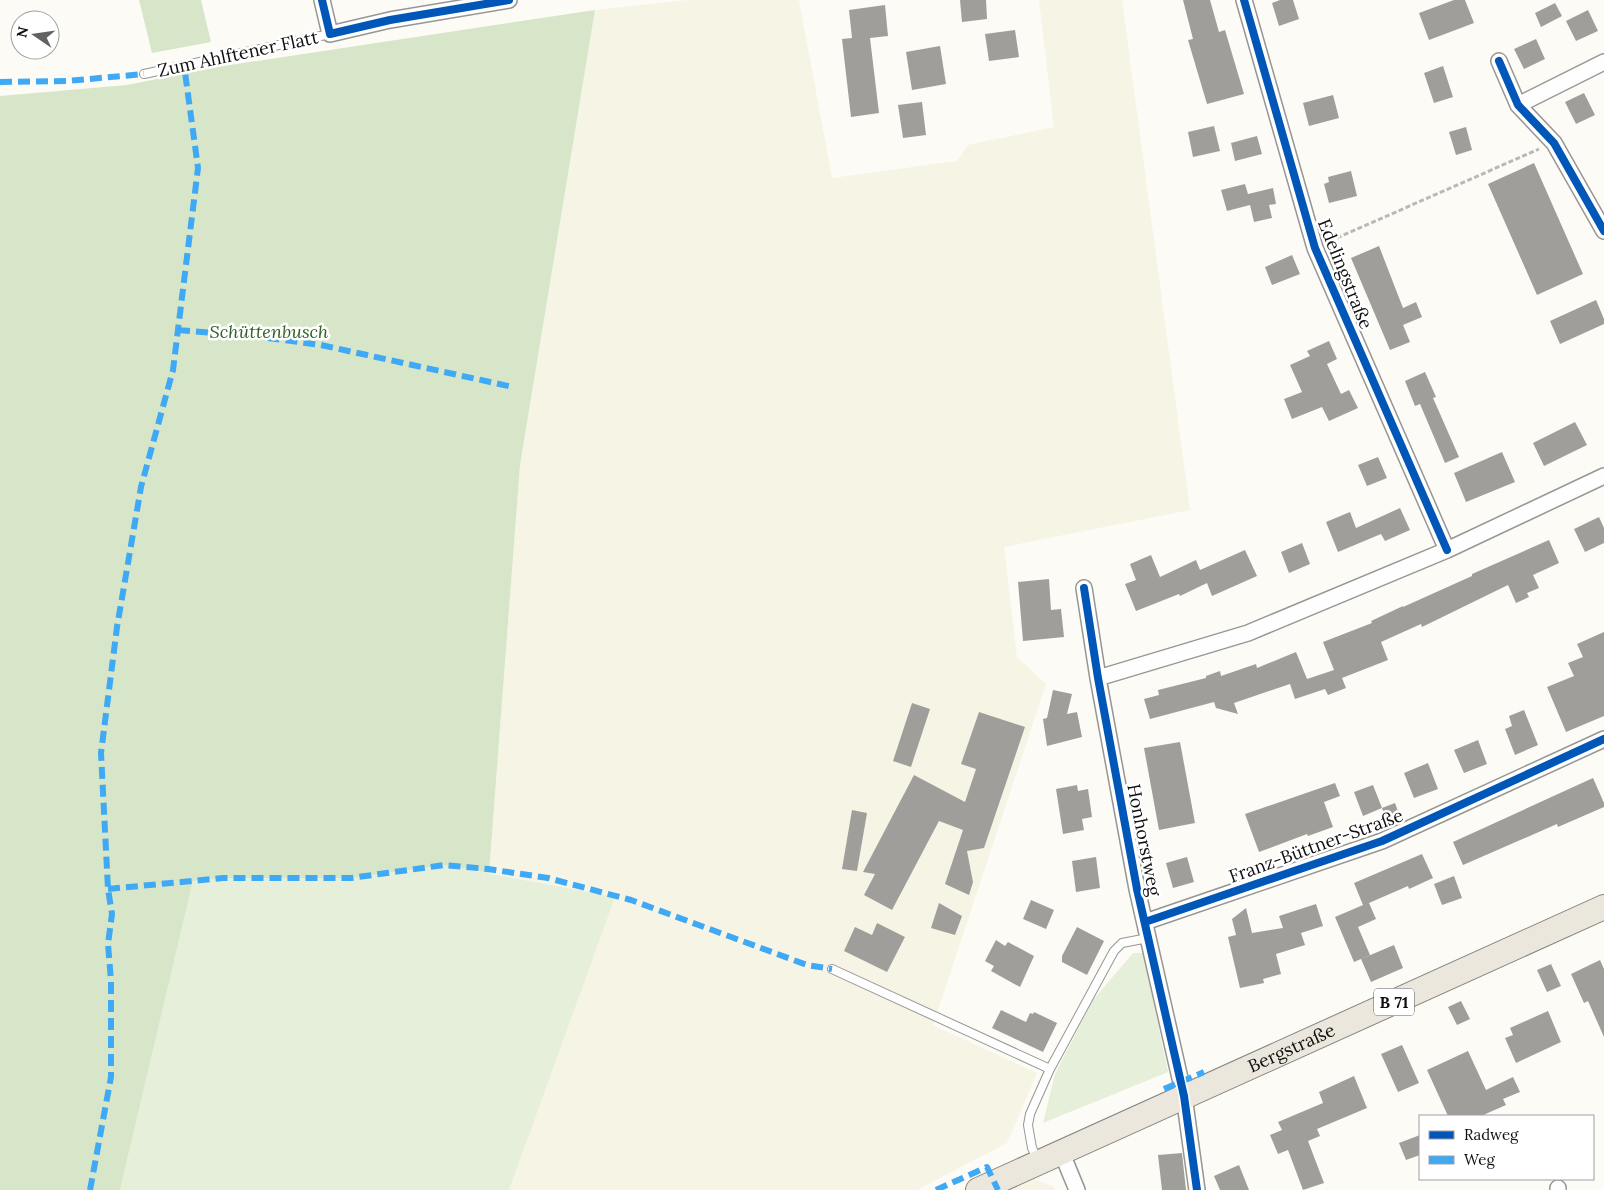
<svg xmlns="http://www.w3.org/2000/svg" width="1604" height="1190" viewBox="0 0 1604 1190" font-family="Lora,serif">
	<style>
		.farmland { fill: #f6f4e4 }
		.green { fill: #e6efd9 }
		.forest { fill: #d7e6c8 }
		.building { fill: #a09e9b }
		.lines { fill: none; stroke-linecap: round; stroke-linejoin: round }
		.service-casing { stroke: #969694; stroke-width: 10 }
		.minor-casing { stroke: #969694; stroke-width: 18 }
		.primary-casing { stroke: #848381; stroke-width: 26 }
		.path { stroke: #b9b9b8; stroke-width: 3; stroke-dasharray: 5 2.5; stroke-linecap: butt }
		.service { stroke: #fffefe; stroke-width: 8 }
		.minor { stroke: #fffefe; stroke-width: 15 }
		.primary { stroke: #ebe7dc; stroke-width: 24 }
		.quiet { stroke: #3fa9f5; stroke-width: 6; stroke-dasharray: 12 6; stroke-linecap: butt }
		.cycleway-casing { stroke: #fff; stroke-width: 11 }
		.cycleway { stroke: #0057b8; stroke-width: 8 }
		.labels { text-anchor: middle; stroke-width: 5; stroke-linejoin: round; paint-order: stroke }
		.shield { fill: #fff; stroke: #585858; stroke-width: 1 }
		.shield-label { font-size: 16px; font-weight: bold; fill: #101010 }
		.street-label { font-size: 18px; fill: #101010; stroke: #fff }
		.park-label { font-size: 18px; font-style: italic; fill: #336027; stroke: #fff }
	</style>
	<rect width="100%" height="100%" fill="#fcfbf6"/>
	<path class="farmland" d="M 688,0 L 799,0 L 832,178 L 957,161 L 968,145 L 1054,127 L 1039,0 L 1122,0 L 1190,510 L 1004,547 L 1017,657 L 1046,684 L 933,1025 L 1037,1073 L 1007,1143 L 917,1190 L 509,1190 L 614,897 L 489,873 L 520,465 L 595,10 Z
		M 1034,1179 L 1053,1186 L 1056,1190 L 1005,1190 Z"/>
	<path class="green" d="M 444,865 L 615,897 L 509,1190 L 120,1190 L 193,881 L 223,878 L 351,878 Z
		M 1133,953 L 1143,953 L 1168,1072 L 1043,1123 L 1055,1074 L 1093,1000 Z"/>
	<path class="forest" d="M 139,0 L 201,0 L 211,42 L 152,53 Z
		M 595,10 L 520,465 L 489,873 L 444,865 L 351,878 L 223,878 L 193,881 L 120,1190 L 0,1190 L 0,96 L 127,85 L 217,67 Z"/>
	<path class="building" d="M 960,0 L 986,0 L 987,19 L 962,22 Z
		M 1183,0 L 1210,0 L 1219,32 L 1225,30 L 1244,94 L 1207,104 L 1188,40 L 1193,39 Z
		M 1280,0 L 1293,0 L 1299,19 L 1279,26 L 1272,3 Z
		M 1454,0 L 1465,0 L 1474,23 L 1429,40 L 1419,13 Z
		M 1555,3 L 1562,16 L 1541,27 L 1535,13 Z
		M 885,5 L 888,36 L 870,38 L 879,113 L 851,117 L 842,39 L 852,38 L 849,10 Z
		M 1588,10 L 1598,31 L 1576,41 L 1566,21 Z
		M 1015,30 L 1019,57 L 989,61 L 985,34 Z
		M 1536,39 L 1545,59 L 1524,69 L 1514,49 Z
		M 940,46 L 946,84 L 912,90 L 906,52 Z
		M 1443,66 L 1453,97 L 1434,103 L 1424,73 Z
		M 1584,93 L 1595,115 L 1576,124 L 1565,102 Z
		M 1333,95 L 1339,118 L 1309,126 L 1303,103 Z
		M 922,102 L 926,135 L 903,138 L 898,105 Z
		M 1214,126 L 1220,151 L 1193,157 L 1188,132 Z
		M 1466,127 L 1472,150 L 1456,155 L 1449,132 Z
		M 1257,136 L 1262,154 L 1235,161 L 1231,143 Z
		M 1534,163 L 1583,274 L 1537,295 L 1488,184 Z
		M 1351,171 L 1357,196 L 1329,203 L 1324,184 L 1329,182 L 1328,177 Z
		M 1245,184 L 1248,194 L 1273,188 L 1276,204 L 1269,205 L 1272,218 L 1254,222 L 1250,205 L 1227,211 L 1221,190 Z
		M 1379,246 L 1403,308 L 1416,302 L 1422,317 L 1403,325 L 1410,342 L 1390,350 L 1351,258 Z
		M 1292,255 L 1300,274 L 1272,285 L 1265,267 Z
		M 1596,300 L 1604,319 L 1604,324 L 1560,344 L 1550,321 Z
		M 1329,341 L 1337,359 L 1327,364 L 1341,394 L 1349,390 L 1358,408 L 1329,421 L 1322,407 L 1292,419 L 1284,399 L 1302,392 L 1290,365 L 1310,356 L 1307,351 Z
		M 1425,372 L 1436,397 L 1433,398 L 1459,457 L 1445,463 L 1420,404 L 1415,406 L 1405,381 Z
		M 1575,422 L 1587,445 L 1544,466 L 1533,443 Z
		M 1502,452 L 1515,482 L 1466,502 L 1454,473 Z
		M 1378,457 L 1387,478 L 1367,486 L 1358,465 Z
		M 1400,508 L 1410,530 L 1385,541 L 1381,534 L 1338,552 L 1326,522 L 1350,512 L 1356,528 Z
		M 1599,517 L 1604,528 L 1604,543 L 1585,552 L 1574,529 Z
		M 1549,540 L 1559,563 L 1533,575 L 1539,588 L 1527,593 L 1529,597 L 1516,603 L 1508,585 L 1422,627 L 1421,624 L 1381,642 L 1388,660 L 1342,678 L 1346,688 L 1328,695 L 1325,689 L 1295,699 L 1290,684 L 1234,703 L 1238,714 L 1216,708 L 1214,702 L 1150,719 L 1144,699 L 1159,695 L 1158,690 L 1206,678 L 1206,676 L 1220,671 L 1221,676 L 1256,664 L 1257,668 L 1296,652 L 1307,679 L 1334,670 L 1323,642 L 1372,623 L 1371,621 L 1403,606 L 1403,607 L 1472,576 L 1472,574 Z
		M 1302,543 L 1310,564 L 1289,573 L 1281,552 Z
		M 1245,550 L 1257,576 L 1212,596 L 1207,583 L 1180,596 L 1179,594 L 1136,611 L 1125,584 L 1136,580 L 1130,564 L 1151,555 L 1160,577 L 1196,560 L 1200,570 Z
		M 1049,579 L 1051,610 L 1061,609 L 1064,637 L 1023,641 L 1018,582 Z
		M 1604,632 L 1604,716 L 1566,732 L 1547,687 L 1574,676 L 1568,663 L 1583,657 L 1577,644 Z
		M 1053,690 L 1072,694 L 1067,714 L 1077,712 L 1082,737 L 1047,746 L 1043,719 L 1047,718 Z
		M 912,703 L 930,709 L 911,767 L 893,761 Z
		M 1524,710 L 1538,745 L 1515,755 L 1505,729 L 1512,726 L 1509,716 Z
		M 979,712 L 1025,727 L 984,848 L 967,851 L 973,882 L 969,895 L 945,884 L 963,830 L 939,821 L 892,910 L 864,895 L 875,874 L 863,872 L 914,775 L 965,802 L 976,769 L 961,764 Z
		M 1478,740 L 1487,764 L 1464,773 L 1454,750 Z
		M 1180,742 L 1195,823 L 1159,830 L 1144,748 Z
		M 1428,763 L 1438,789 L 1414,798 L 1404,773 Z
		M 1593,778 L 1604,803 L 1604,807 L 1558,827 L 1557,824 L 1463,865 L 1453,842 Z
		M 1335,783 L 1340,796 L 1324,802 L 1333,827 L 1308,836 L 1307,834 L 1259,852 L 1245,814 Z
		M 1077,785 L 1078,791 L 1088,789 L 1092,817 L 1082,819 L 1084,830 L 1063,834 L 1056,789 Z
		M 1373,785 L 1382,808 L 1363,816 L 1354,792 Z
		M 1395,803 L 1400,817 L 1387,822 L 1382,808 Z
		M 852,810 L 867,813 L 857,871 L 842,869 Z
		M 1422,854 L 1433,878 L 1409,889 L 1408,886 L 1369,903 L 1376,919 L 1358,927 L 1370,955 L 1354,962 L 1335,917 L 1363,905 L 1354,883 Z
		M 1096,857 L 1100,888 L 1076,892 L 1072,861 Z
		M 1187,857 L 1194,882 L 1173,888 L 1166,863 Z
		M 1454,876 L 1462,898 L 1442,905 L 1434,884 Z
		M 1031,900 L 1054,910 L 1046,929 L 1023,919 Z
		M 939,903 L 962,916 L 955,935 L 931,928 Z
		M 1316,904 L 1323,926 L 1301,933 L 1305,945 L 1276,954 L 1281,974 L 1263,979 L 1264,983 L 1240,988 L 1228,937 L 1236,935 L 1232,919 L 1246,908 L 1252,933 L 1283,928 L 1279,916 Z
		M 877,923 L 905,937 L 887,972 L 844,951 L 855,927 L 872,935 Z
		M 1077,927 L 1104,941 L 1087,975 L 1062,962 L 1062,956 Z
		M 996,940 L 1005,946 L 1008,942 L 1034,956 L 1020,987 L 991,971 L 994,966 L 985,961 Z
		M 1394,945 L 1403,968 L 1371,982 L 1361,959 Z
		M 1600,960 L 1604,969 L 1604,1037 L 1588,1001 L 1584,1003 L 1571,974 Z
		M 1551,964 L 1561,986 L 1547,992 L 1537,970 Z
		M 1461,1001 L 1470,1019 L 1457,1025 L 1448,1007 Z
		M 1001,1010 L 1026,1022 L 1030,1013 L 1033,1014 L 1034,1012 L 1057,1023 L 1043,1052 L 992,1028 Z
		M 1548,1011 L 1561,1042 L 1516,1063 L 1505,1038 L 1513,1035 L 1510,1028 Z
		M 1402,1045 L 1419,1083 L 1398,1092 L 1381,1054 Z
		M 1468,1051 L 1486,1090 L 1513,1077 L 1520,1092 L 1503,1099 L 1506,1105 L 1481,1116 L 1448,1116 L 1427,1070 Z
		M 1354,1076 L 1367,1108 L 1317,1129 L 1320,1136 L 1308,1141 L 1324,1183 L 1303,1190 L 1288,1150 L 1278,1154 L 1270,1135 L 1282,1130 L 1278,1122 L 1323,1103 L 1319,1092 Z
		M 1420,1135 L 1420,1155 L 1406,1160 L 1399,1143 Z
		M 1182,1153 L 1186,1190 L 1162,1190 L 1158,1155 Z
		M 1239,1165 L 1249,1190 L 1220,1190 L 1214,1176 Z"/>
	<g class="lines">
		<g class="service-casing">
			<path id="service" d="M 144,74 L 330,34
				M 832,969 L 1050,1069
				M 1038,1161 L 1032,1148 L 1028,1125 L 1030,1114 L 1050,1069 L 1114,951 L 1122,943 L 1148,938"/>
		</g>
		<g class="minor-casing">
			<path id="minor" d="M 322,0 L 330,34 L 390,20 L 509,0
				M 1244,0 L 1315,248 L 1447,550
				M 1499,61 L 1518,105 L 1554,143 L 1604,231
				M 1518,105 L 1604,62
				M 1084,588 L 1098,678 L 1137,889 L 1184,1096 L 1197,1190
				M 1098,678 L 1248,633 L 1447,550 L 1604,476
				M 1145,922 L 1382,841 L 1604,739
				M 1061,1151 L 1077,1190
				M 1558,1188 L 1558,1190"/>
		</g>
		<g class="primary-casing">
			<g id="primary">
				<path id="s1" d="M 978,1190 L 1604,907"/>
			</g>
		</g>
		<path class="path" d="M 1330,241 L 1539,149"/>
		<use href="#service" class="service"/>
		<use href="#minor" class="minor"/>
		<use href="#primary" class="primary"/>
		<path class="quiet" d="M 0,82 L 67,81 L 144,74
			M 178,330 L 253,336 L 321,345 L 513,387
			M 108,889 L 223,878 L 351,878 L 444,865 L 488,869 L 548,878 L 631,900 L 807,965 L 832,969
			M 1164,1089 L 1204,1072
			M 90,1190 L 111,1077 L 111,981 L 108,944 L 112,914 L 108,889 L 101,753 L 117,627 L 141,487 L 173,370 L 198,168 L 184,65
			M 936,1190 L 987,1167 L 998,1190"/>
		<g class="cycleway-casing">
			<path id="cycleway" d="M 322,0 L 330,34 L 390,20 L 509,0
				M 1244,0 L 1315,248 L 1447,550
				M 1499,61 L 1518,105 L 1554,143 L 1604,231
				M 1084,588 L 1098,678 L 1137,889 L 1184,1096 L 1197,1190
				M 1145,922 L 1382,841 L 1604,739"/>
		</g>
		<use href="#cycleway" class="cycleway"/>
	</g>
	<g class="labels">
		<rect class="shield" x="1374" y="988.5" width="40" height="27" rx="4"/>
		<g class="shield-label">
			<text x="1394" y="1008">B 71</text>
		</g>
		<g class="street-label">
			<text transform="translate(238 54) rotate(-12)" y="6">Zum Ahlftener Flatt</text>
			<text transform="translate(1345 274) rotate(68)" y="6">Edelingstraße</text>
			<text transform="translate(1144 840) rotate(79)" y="6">Honhorstweg</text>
			<text transform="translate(1316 846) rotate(-20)" y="6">Franz-Büttner-Straße</text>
			<text dy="6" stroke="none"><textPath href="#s1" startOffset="344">Bergstraße</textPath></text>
		</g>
		<g class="park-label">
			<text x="269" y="338">Schüttenbusch</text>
		</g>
	</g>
	<rect x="1419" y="1115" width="175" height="65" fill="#ffffff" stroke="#9f9f9f"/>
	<rect x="1429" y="1131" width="25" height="8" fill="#0057b8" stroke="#9f9f9f"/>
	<text x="1464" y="1140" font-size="15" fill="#101010">Radweg</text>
	<rect x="1429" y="1156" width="25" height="8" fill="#3fa9f5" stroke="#9f9f9f"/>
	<text x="1464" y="1165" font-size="15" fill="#101010">Weg</text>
	<g transform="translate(35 35) rotate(283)"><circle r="24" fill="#ffffff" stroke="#9f9f9f"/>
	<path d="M0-4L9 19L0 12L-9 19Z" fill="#636260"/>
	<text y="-8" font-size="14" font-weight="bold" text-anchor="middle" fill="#101010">N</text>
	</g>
</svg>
